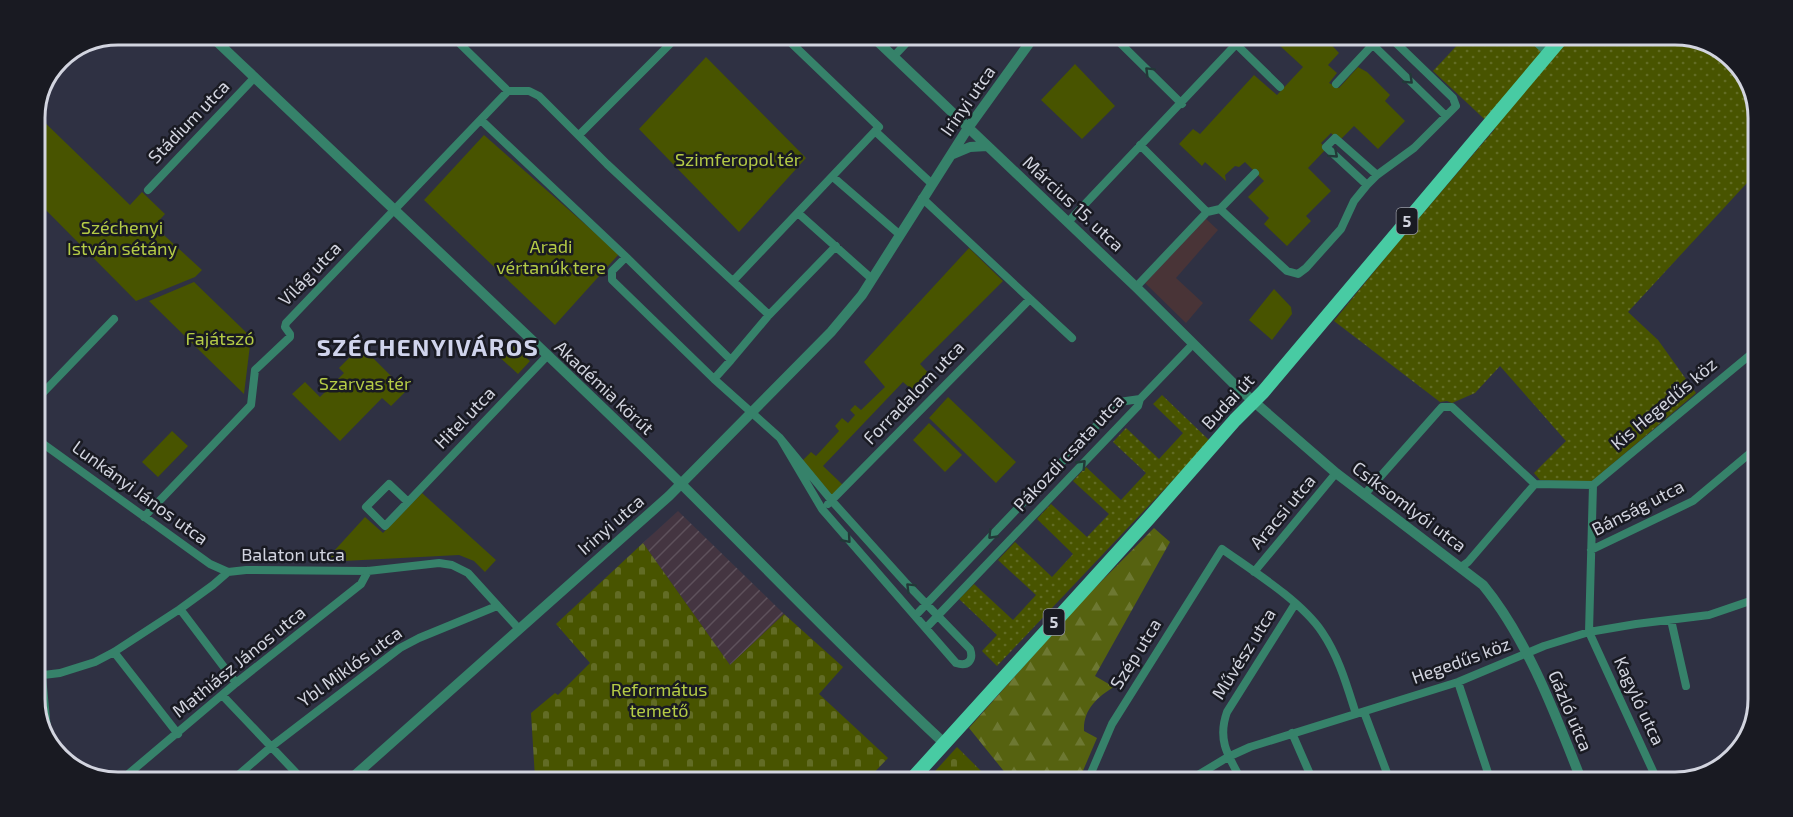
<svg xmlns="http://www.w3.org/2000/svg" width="1793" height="817" viewBox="0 0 1793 817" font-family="'Exo 2',sans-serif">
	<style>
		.commercial { fill: #493437 }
		.industrial { fill: url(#industrial-furrows) }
		.grass { fill: url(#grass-dots) }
		.forest { fill: url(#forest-firs) }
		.cemetery { fill: url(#cemetery-stones) }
		.park { fill: #485400 }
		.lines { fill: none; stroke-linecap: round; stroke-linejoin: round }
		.minor { stroke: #36826a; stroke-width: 8 }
		.tertiary { stroke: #36826a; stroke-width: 10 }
		.primary { stroke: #48cba3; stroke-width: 14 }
		.oneway { stroke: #223938 }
		.labels { text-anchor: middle; stroke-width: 5; stroke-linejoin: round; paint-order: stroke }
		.shield { fill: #191a22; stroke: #9a9ca6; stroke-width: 1.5 }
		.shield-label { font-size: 16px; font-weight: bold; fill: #d2d4df }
		.street-label { font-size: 18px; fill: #d2d4df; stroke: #191a22 }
		.park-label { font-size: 18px; fill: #b5cc46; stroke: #191a22 }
		.district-label { font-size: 24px; font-weight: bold; letter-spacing: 1.5px; fill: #d0d4ec; stroke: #191a22 }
		.rim { fill: none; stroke: #d2d4df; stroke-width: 3 }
	</style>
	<defs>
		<pattern id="industrial-furrows" width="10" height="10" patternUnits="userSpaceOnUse" patternTransform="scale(1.5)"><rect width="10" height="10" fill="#443541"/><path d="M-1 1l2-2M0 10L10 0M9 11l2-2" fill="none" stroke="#5e515c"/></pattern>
		<pattern id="grass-dots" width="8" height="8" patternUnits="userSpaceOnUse" patternTransform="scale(1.5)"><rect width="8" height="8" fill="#485400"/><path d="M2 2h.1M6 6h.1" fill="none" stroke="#626c25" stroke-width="1.8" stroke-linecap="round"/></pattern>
		<pattern id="forest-firs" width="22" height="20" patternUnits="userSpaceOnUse" patternTransform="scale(1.5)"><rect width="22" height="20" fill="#566210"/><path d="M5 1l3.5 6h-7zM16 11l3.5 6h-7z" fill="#6d7832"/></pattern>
		<pattern id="cemetery-stones" width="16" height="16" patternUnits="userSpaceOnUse" patternTransform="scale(1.5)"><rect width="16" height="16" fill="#485400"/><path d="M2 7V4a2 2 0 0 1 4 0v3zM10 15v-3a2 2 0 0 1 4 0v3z" fill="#626c25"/></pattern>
	</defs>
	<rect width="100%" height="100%" fill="#2f3143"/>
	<path class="commercial" d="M 1205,218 L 1218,230 L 1176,278 L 1203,303 L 1186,323 L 1145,283 Z"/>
	<path class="industrial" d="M 678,511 L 784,614 L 730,665 L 643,543 Z"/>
	<path class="grass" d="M 1462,40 L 1707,41 L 1744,71 L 1758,113 L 1758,171 L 1628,312 L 1658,340 L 1696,393 L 1591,482 L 1540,480 L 1534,473 L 1566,441 L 1500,366 L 1475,393 L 1452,403 L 1447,401 L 1440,402 L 1334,321 L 1395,246 L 1495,129 L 1433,71 Z
		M 1162,395 L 1210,441 L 997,666 L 982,651 L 997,635 L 959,599 L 974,584 L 1013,620 L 1036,595 L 998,560 L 1015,542 L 1052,577 L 1073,554 L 1037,519 L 1051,504 L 1087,537 L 1109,514 L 1073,481 L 1086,467 L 1121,500 L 1146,473 L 1113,442 L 1126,428 L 1159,459 L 1183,433 L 1153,404 Z"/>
	<path class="forest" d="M 1154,528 L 1170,542 L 1095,676 L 1114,687 C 1097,697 1083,710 1084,731 L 1097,738 L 1079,780 L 1011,780 L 969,728 L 1077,606 Z"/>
	<path class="cemetery" d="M 643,543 L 730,665 L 784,614 L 843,667 L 819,694 L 888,758 L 868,779 L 535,778 L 531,713 L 555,693 L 558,695 L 590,663 L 556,624 Z
		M 957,747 L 990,780 L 928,779 Z"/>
	<path class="park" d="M 1282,39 L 1320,39 L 1322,42 L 1326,39 L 1339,53 L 1328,65 L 1337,73 L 1329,83 L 1339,88 L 1358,67 L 1367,72 L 1390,95 L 1385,101 L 1405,121 L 1378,149 L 1354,126 L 1339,141 L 1331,133 L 1321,143 L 1326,149 L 1308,168 L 1331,191 L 1306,216 L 1311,221 L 1287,246 L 1264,224 L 1269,218 L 1248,197 L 1264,181 L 1245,162 L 1239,167 L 1235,166 L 1225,175 L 1226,181 L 1205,162 L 1202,166 L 1179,144 L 1193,129 L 1200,134 L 1254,75 L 1277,95 L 1303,67 L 1278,44 Z
		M 706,57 L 806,158 L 739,232 L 639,129 Z
		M 1075,64 L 1115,106 L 1082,139 L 1041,100 Z
		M 35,113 L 130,205 L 142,192 L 165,214 L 154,226 L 202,270 L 195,277 L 136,301 L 35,199 Z
		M 484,135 L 619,254 L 555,325 L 424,200 Z
		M 969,248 L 1003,281 L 920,364 L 935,380 L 919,396 L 903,382 L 823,466 L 843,485 L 833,496 L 802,461 L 811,452 L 816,456 L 839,431 L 835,426 L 842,418 L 848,423 L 855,415 L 850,410 L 855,405 L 861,410 L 885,387 L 864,362 Z
		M 194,282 L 251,337 L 244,394 L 149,301 Z
		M 1274,289 L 1291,307 L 1292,314 L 1272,340 L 1249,320 Z
		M 507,340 L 530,361 L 518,374 L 495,353 Z
		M 361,346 L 406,391 L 391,406 L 382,398 L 340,441 L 292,394 L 305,382 L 320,397 L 344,373 L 339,368 Z
		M 948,397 L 1016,462 L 996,483 L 929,418 Z
		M 929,423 L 962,455 L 945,472 L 913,440 Z
		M 172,431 L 188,446 L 158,477 L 142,462 Z
		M 422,493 L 496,560 L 485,572 L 474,561 L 459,555 L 324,562 L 365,517 L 383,533 Z"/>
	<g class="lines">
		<path class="minor" d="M 452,36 L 508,91
			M 1116,39 L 1182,104
			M 1368,40 L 1446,116
			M 1534,40 L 1549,54
			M 1236,44 L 1280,87
			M 894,56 L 911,38
			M 1336,84 L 1377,40
			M 508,91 L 529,91 L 539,96 L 607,164 L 769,315
			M 481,120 L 626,257 L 731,360 L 714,379 L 780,438 L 832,501 L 905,582 L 970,649 C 974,660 968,667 956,663 L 822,509 L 780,438
			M 875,131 L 932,184
			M 579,135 L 677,37
			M 1140,145 L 1207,212 L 1220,209 L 1287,271 L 1298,274 L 1306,268 L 1341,229 L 1354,201 L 1367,185 L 1377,175 L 1414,148 L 1456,106 L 1453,98 L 1393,40
			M 833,177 L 899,234
			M 1367,185 L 1326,147 L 1335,138 L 1377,175
			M 148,190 L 255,77
			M 1220,209 L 1255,173
			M 798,213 L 872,279
			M 1068,222 L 1241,39
			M 626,257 L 612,271 L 612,280 L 714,379
			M 733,281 L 879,127 L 785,37
			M 1136,287 L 1207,212
			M 1030,299 L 1072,338
			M 731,360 L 769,315 L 836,246
			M 35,401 L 114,319
			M 35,438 L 210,564 L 228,572
			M 1593,485 L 1589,632 L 1658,782
			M 1593,485 L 1756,350
			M 1364,495 L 1442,407 L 1452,407 L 1535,484 L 1593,485
			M 408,502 L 389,484 L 366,507 L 385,526 L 408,502 L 547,356
			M 828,504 L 1030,299 L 922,198
			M 144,517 L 251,405 L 255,370 L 290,337 L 290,334 L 285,327 L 286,323 L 508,91
			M 1591,550 L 1693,501 L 1755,449
			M 1461,567 L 1468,562 L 1535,484
			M 1254,572 L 1336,473
			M 180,609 L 236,683
			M 915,616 L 1119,402 L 1140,399
			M 1671,620 L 1686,686
			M 926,628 L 1138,406 L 1140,399 L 1193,344
			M 114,652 L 178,734
			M 35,676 L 60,673 L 95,662 L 114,652 L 180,609 L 213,585 L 228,572 L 246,570 L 368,571 L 439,563 L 452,565 L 468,573 L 519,629
			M 42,676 L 48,740
			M 1458,682 L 1491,782
			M 223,696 L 300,777
			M 1364,712 L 1390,781
			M 1292,733 L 1313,781
			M 126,776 L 236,683 L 361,584 L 368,571
			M 236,777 L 272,746 L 400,648 L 419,638 L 497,606
			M 1088,780 L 1112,724 L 1222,549 C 1253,571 1301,601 1322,632 C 1339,657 1347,686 1356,714
			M 1188,781 L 1228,757 L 1250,747 L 1458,682 L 1544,646 L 1589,632 L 1636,624 L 1709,615 L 1753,600
			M 1242,781 C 1228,756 1217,740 1227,712 L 1295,604
			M 1664,782 L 1692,777"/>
		<path class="tertiary" d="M 210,35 C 362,180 516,323 667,470 C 760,561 849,655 944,743
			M 874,38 L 1136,287 L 1238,388 L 1336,473 L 1483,585 C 1528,640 1556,716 1582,782
			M 951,155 L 970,147 L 987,146
			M 353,777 L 669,496 L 831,332 L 862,295 L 968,128 L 1033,38"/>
		<path class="primary" d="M 912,779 L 1149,518 L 1235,420 L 1263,392 L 1560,40"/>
	</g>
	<defs><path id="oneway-chevron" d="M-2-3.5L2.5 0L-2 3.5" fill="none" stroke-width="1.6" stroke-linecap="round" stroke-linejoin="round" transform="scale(1.5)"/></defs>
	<g class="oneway">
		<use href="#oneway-chevron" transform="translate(1149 71) rotate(-135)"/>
		<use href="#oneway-chevron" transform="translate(1409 80) rotate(44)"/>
		<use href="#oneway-chevron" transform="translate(1334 154) rotate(42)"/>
		<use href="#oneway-chevron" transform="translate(1082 464) rotate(-46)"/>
		<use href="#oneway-chevron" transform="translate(992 535) rotate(134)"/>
		<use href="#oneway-chevron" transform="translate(847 539) rotate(49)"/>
		<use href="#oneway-chevron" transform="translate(910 587) rotate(-135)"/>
	</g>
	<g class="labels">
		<g class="shield">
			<rect x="1396.5" y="208" width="21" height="26" rx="4.5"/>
			<rect x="1043.5" y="609" width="21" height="26" rx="4.5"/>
		</g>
		<g class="shield-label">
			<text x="1407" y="227">5</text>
			<text x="1054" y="628">5</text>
		</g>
		<g class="street-label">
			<text transform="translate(968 101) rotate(-55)" y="6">Irinyi utca</text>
			<text transform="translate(189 122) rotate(-46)" y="6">Stádium utca</text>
			<text transform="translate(1073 204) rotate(43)" y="6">Március 15. utca</text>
			<text transform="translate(310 274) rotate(-46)" y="6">Világ utca</text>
			<text transform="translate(604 388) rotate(43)" y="6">Akadémia körút</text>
			<text transform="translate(914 393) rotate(-46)" y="6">Forradalom utca</text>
			<text transform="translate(1228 402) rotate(-47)" y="6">Budai út</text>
			<text transform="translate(1664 404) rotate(-40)" y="6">Kis Hegedűs köz</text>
			<text transform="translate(465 418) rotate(-46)" y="6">Hitel utca</text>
			<text transform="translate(1069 453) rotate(-47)" y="6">Pákozdi csata utca</text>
			<text transform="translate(140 493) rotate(36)" y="6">Lunkányi János utca</text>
			<text transform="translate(1409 507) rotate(37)" y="6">Csíksomlyói utca</text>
			<text transform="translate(1638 508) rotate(-27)" y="6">Bánság utca</text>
			<text transform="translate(1283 512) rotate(-50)" y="6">Aracsi utca</text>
			<text transform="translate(611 525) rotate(-41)" y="6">Irinyi utca</text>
			<text x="293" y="561">Balaton utca</text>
			<text transform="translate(1136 654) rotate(-58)" y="6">Szép utca</text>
			<text transform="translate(1244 654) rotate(-58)" y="6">Művész utca</text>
			<text transform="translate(1461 661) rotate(-20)" y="6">Hegedűs köz</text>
			<text transform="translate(239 662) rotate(-39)" y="6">Mathiász János utca</text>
			<text transform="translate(350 667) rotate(-36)" y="6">Ybl Miklós utca</text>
			<text transform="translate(1639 701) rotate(65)" y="6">Kagyló utca</text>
			<text transform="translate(1570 711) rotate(67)" y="6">Gázló utca</text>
		</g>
		<g class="park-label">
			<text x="738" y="166">Szimferopol tér</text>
			<text x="122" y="234">Széchenyi<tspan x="122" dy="21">István sétány</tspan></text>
			<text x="551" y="253">Aradi<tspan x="551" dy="21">vértanúk tere</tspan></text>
			<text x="220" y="345">Fajátszó</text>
			<text x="365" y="390">Szarvas tér</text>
			<text x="659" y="696">Református<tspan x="659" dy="21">temető</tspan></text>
		</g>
		<g class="district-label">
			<text x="428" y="356">SZÉCHENYIVÁROS</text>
		</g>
	</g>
	<path d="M0 0H1793V817H0ZM118 45H1675A73 73 0 0 1 1748 118V699A73 73 0 0 1 1675 772H118A73 73 0 0 1 45 699V118A73 73 0 0 1 118 45Z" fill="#191a22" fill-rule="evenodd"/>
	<path class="rim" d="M118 45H1675A73 73 0 0 1 1748 118V699A73 73 0 0 1 1675 772H118A73 73 0 0 1 45 699V118A73 73 0 0 1 118 45Z"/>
</svg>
